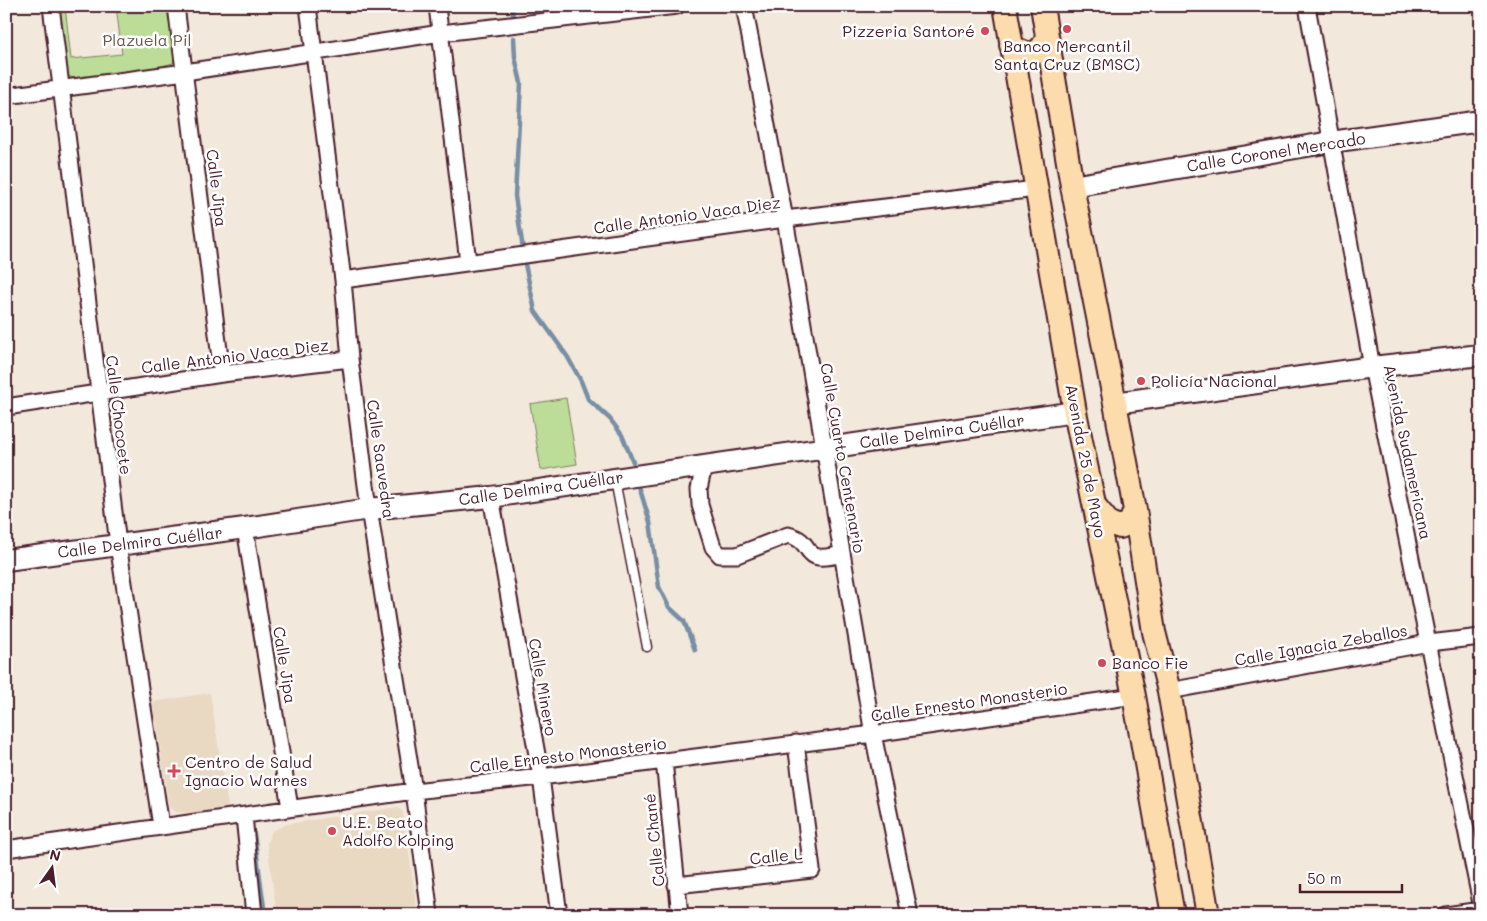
<svg xmlns="http://www.w3.org/2000/svg" width="1487" height="921" viewBox="0 0 1487 921" font-family="Mali,sans-serif">
	<style>
		.built { fill: #e9d8c2 }
		.green { fill: #bbdd97; stroke: #827e61 }
		.lines { fill: none; stroke-linecap: round; stroke-linejoin: round }
		.stream { stroke: #778ea5; stroke-width: 4.5 }
		.lane-casing { stroke: #4a1f2b; stroke-width: 11 }
		.street-casing { stroke: #4a1f2b; stroke-width: 19 }
		.secondary-casing { stroke: #4a1f2b; stroke-width: 24 }
		.primary-casing { stroke: #4a1f2b; stroke-width: 26 }
		.lane { stroke: #fff; stroke-width: 8 }
		.street { stroke: #fff; stroke-width: 15 }
		.secondary { stroke: #fff; stroke-width: 20 }
		.primary { stroke: #fcdcac; stroke-width: 22 }
		.poi-dot { fill: #d1495b; stroke: #fff; stroke-width: 2 }
		.labels { text-anchor: middle; stroke-width: 5; stroke-linejoin: round; paint-order: stroke }
		.poi-label { font-size: 16px; fill: #4a1f2b; stroke: #fff; text-anchor: start }
		.park-label { font-size: 16px; fill: #6c584b; stroke: #fff }
		.street-label { font-size: 16px; fill: #4a1f2b; stroke: #fff }
	</style>
	<rect width="100%" height="100%" fill="#f2e8db"/>
	<filter id="ink" filterUnits="userSpaceOnUse"><feTurbulence type="fractalNoise" baseFrequency=".02" numOctaves="2"/><feDisplacementMap in="SourceGraphic" scale="10" xChannelSelector="R" yChannelSelector="G"/><feConvolveMatrix kernelMatrix="1 2 1 2 8 2 1 2 1" color-interpolation-filters="sRGB"/></filter>
	<g filter="url(#ink)">
		<path class="built" d="M 210,693 L 228,808 L 198,813 L 176,812 L 169,807 L 153,702 Z
			M 398,807 L 403,813 L 418,915 L 277,915 L 267,843 L 272,831 L 288,824 Z"/>
		<path class="green" d="M 57,6 L 65,6 L 71,59 L 122,54 L 116,6 L 170,6 L 176,50 L 173,63 L 158,67 L 80,79 L 70,77 L 67,73 Z
			M 566,398 L 577,464 L 541,470 L 530,404 Z"/>
		<g class="lines">
			<path class="stream" d="M 512,6 L 513,16
				M 514,38 L 515,57 L 521,83 L 515,196 L 523,249
				M 525,264 L 535,311 L 567,356 L 581,381 L 588,399 L 610,419 L 622,435 L 633,462
				M 638,483 L 650,522 L 659,587 L 669,607 L 684,621 L 695,650
				M 254,834 L 265,915"/>
			<g class="lane-casing">
				<path id="lane" d="M 615,480 L 647,647"/>
			</g>
			<g class="street-casing">
				<path id="street" d="M 51,6 L 118,544 L 161,826
					M 176,6 L 222,374
					M 308,6 L 343,280 L 350,359 L 369,509 L 414,791 L 430,915
					M 437,6 L 468,262
					M 744,6 L 785,219 L 873,734 L 910,915
					M 1307,6 L 1372,367 L 1481,903
					M 6,96 L 185,72 L 441,33 L 677,6
					M 343,280 L 785,219 L 1036,189
					M 6,407 L 222,374 L 350,359
					M 704,466 L 699,489 L 700,505 L 713,547 L 720,555 L 737,555 L 788,535 C 818,542 797,566 842,554
					M 491,497 L 541,777 L 559,915
					M 245,528 L 290,808
					M 1169,691 L 1429,643 L 1481,637
					M 664,761 L 680,915
					M 244,816 L 254,915
					M 6,849 L 414,791 L 541,777 L 873,734 L 1134,696
					M 676,885 L 812,870 L 796,743
					M 1446,915 L 1481,910"/>
			</g>
			<g class="secondary-casing">
				<path id="secondary" d="M 1072,186 L 1331,142 L 1481,121
					M 1115,403 L 1372,367 L 1481,355
					M 6,560 L 245,528 L 369,509 L 491,497 L 1075,412"/>
			</g>
			<g class="primary-casing">
				<path id="primary" d="M 1005,6 L 1075,412 L 1134,696 L 1173,915
					M 1042,6 L 1072,186 L 1115,403 L 1135,510 L 1154,632 L 1169,691 L 1208,915
					M 1011,45 C 1027,57 1039,57 1047,38
					M 1095,506 L 1109,523 L 1120,527 L 1130,523 L 1135,510"/>
			</g>
			<use href="#lane" class="lane"/>
			<use href="#street" class="street"/>
			<use href="#secondary" class="secondary"/>
			<use href="#primary" class="primary"/>
		</g>
	</g>
	<g class="poi-dot">
		<circle cx="1067" cy="29" r="5"/>
		<circle cx="985" cy="31" r="5"/>
		<circle cx="1141" cy="381" r="5"/>
		<circle cx="1102" cy="663" r="5"/>
		<path d="M171.5 763.5h5v5h5v5h-5v5h-5v-5h-5v-5h5z"/>
		<circle cx="332" cy="831" r="5"/>
	</g>
	<g class="labels">
		<g class="poi-label">
			<text x="975" y="37" text-anchor="end">Pizzeria Santoré</text>
			<text x="1067" y="52" text-anchor="middle">Banco Mercantil<tspan x="1067" dy="18">Santa Cruz (BMSC)</tspan></text>
			<text x="1151" y="387">Policía Nacional</text>
			<text x="1112" y="669">Banco Fie</text>
			<text x="185" y="768">Centro de Salud<tspan x="185" dy="18">Ignacio Warnes</tspan></text>
			<text x="342" y="828">U.E. Beato<tspan x="342" dy="18">Adolfo Kolping</tspan></text>
		</g>
		<g class="park-label">
			<text x="147" y="46">Plazuela Pil</text>
		</g>
		<g class="street-label">
			<text transform="translate(1276 152) rotate(-9)" y="6">Calle Coronel Mercado</text>
			<text transform="translate(217 188) rotate(83)" y="6">Calle Jipa</text>
			<text transform="translate(687 215) rotate(-8)" y="6">Calle Antonio Vaca Diez</text>
			<text transform="translate(235 356) rotate(-7)" y="6">Calle Antonio Vaca Diez</text>
			<text transform="translate(119 415) rotate(83)" y="6">Calle Chocoete</text>
			<text transform="translate(942 431) rotate(-8)" y="6">Calle Delmira Cuéllar</text>
			<text transform="translate(1408 452) rotate(78)" y="6">Avenida Sudamericana</text>
			<text transform="translate(843 458) rotate(80)" y="6">Calle Cuarto Centenario</text>
			<text transform="translate(381 459) rotate(82)" y="6">Calle Saavedra</text>
			<text transform="translate(1086 461) rotate(79)" y="6">Avenida 25 de Mayo</text>
			<text transform="translate(541 488) rotate(-8)" y="6">Calle Delmira Cuéllar</text>
			<text transform="translate(140 542) rotate(-7)" y="6">Calle Delmira Cuéllar</text>
			<text transform="translate(1321 645) rotate(-10)" y="6">Calle Ignacia Zeballos</text>
			<text transform="translate(285 665) rotate(81)" y="6">Calle Jipa</text>
			<text transform="translate(543 687) rotate(80)" y="6">Calle Minero</text>
			<text transform="translate(969 702) rotate(-8)" y="6">Calle Ernesto Monasterio</text>
			<text transform="translate(568 755) rotate(-7)" y="6">Calle Ernesto Monasterio</text>
			<text transform="translate(654 840) rotate(-96)" y="6">Calle Chané</text>
			<text transform="translate(776 856) rotate(-6)" y="6">Calle L</text>
		</g>
	</g>
	<rect width="1487" height="921" fill="none" stroke="#fff" stroke-width="25"/>
	<rect x="12" y="12" width="1462" height="896" fill="none" stroke="#4a1f2b" stroke-width="2" filter="url(#ink)"/>
	<g transform="translate(52 868) rotate(14)" stroke="#ffffff" stroke-width="4" paint-order="stroke">
	<path d="M0-4L9 19L0 12L-9 19Z" fill="#4a1f2b"/>
	<text y="-8" font-size="14" font-weight="bold" text-anchor="middle" fill="#4a1f2b">N</text>
	</g>
	<path d="M1300 884v8h102v-8" fill="none" stroke="#4a1f2b" stroke-width="2.5"/>
	<text x="1307" y="884" font-size="15" fill="#4a1f2b" stroke="#ffffff" stroke-width="4" paint-order="stroke">50 m</text>
</svg>
